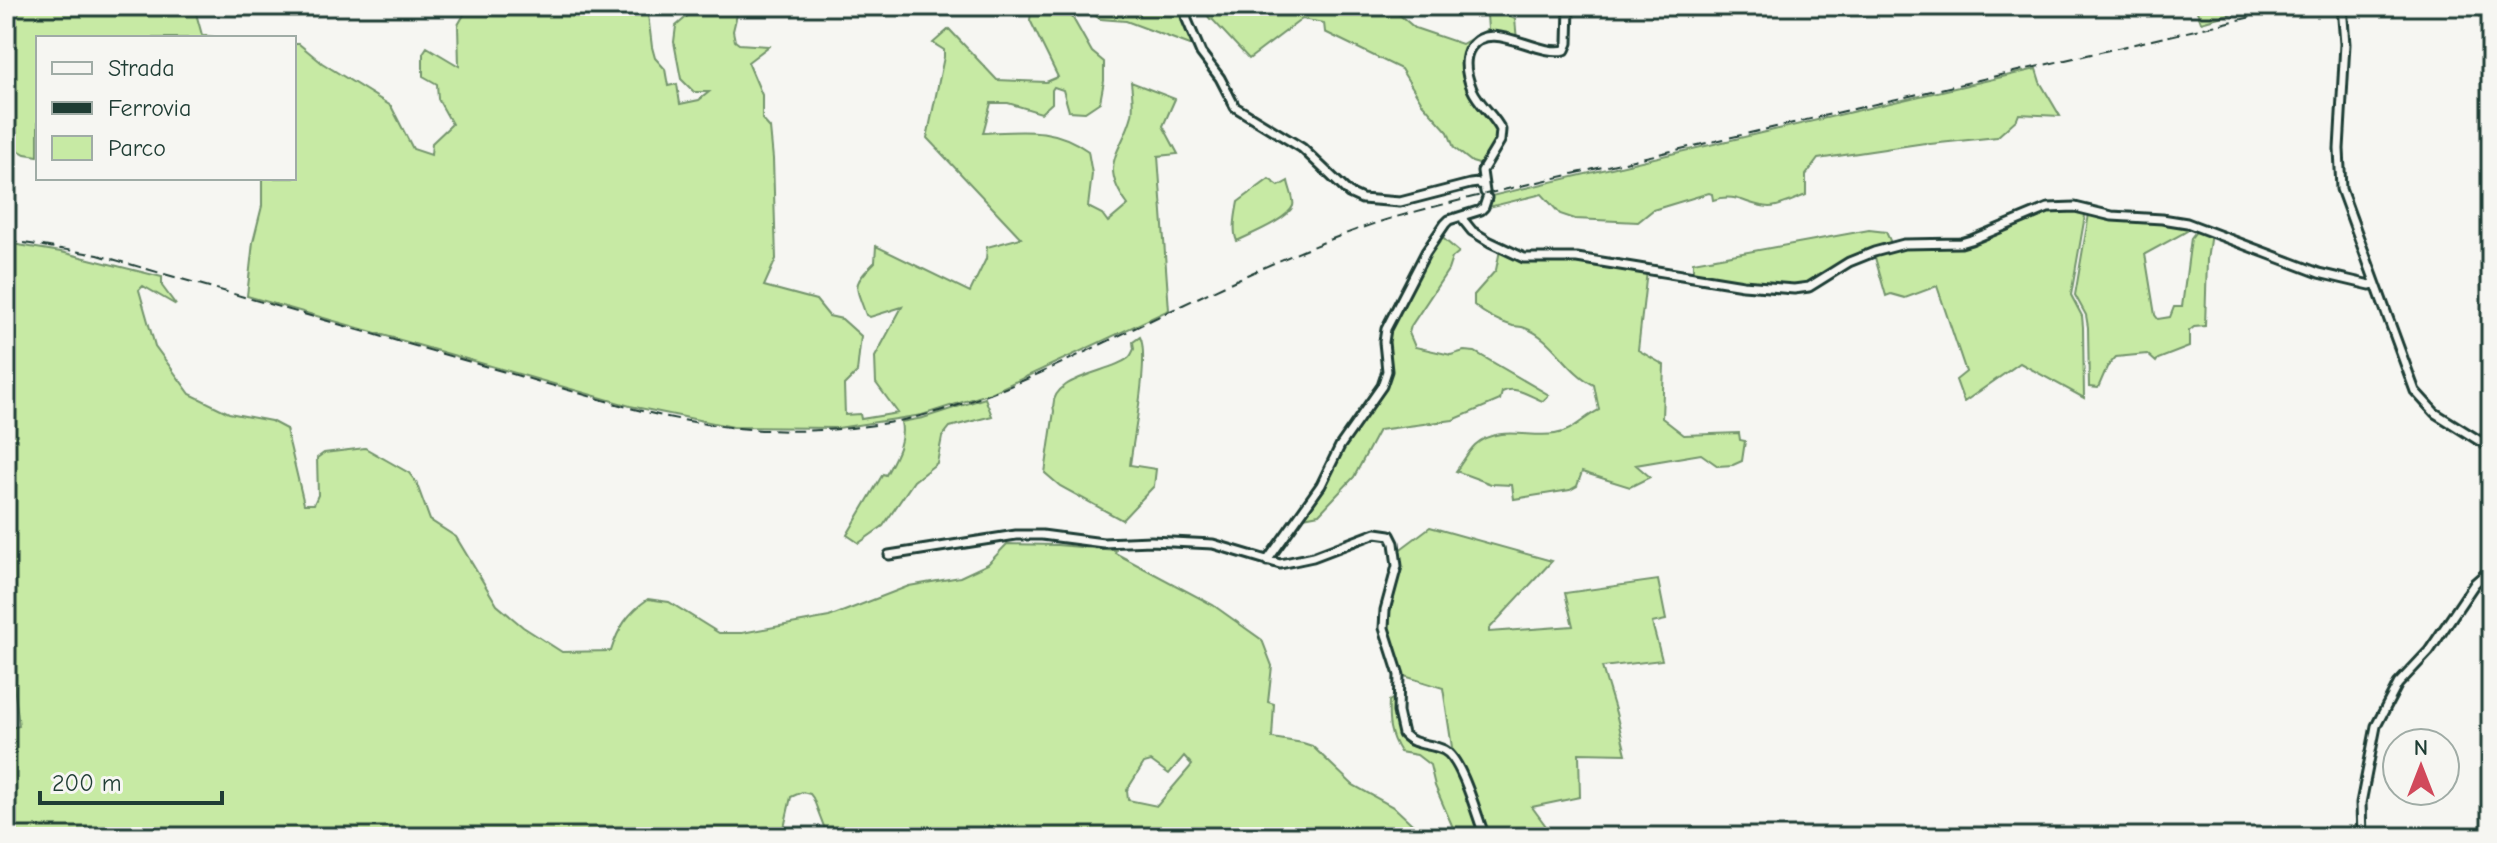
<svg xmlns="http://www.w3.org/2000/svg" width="2497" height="843" viewBox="0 0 2497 843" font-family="'Comic Neue',sans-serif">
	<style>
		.green { fill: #c7eaa4; stroke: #73946c; stroke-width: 2; fill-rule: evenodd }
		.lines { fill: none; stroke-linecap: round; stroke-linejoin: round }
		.minor-casing { stroke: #1f3d34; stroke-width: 13 }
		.minor { stroke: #f6f6f2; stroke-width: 7 }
		.rail { stroke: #1f3d34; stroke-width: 2; stroke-dasharray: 12 6; stroke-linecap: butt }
	</style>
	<rect width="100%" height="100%" fill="#f6f6f2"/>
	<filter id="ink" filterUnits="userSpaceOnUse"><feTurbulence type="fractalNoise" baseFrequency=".0125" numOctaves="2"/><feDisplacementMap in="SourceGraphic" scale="16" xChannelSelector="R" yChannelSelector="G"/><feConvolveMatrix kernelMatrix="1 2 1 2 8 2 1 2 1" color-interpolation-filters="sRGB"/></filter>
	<g filter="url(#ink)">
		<path class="green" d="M 6,6 L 194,6 L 202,35 L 221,38 L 38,38 L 38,156 L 25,154 L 6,143 Z
			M 469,6 L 647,6 L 652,47 L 655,58 L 665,69 L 668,86 L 677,84 L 680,104 L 699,100 L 709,92 L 694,92 L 681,79 L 674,42 L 676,26 L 699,6 L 739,6 L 733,31 L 735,41 L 739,44 L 769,46 L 748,62 L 762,95 L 762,119 L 770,128 L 773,159 L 776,259 L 764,286 L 816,300 L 829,316 L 842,319 L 861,336 L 857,372 L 844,385 L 845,415 L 860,414 L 861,419 L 898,413 L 876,383 L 875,357 L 902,307 L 870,317 L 866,315 C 855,284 851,286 875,262 L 876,246 L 970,292 L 986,259 L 987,247 L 1021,238 L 927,138 L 944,57 L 944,50 L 933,43 L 949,29 L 997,80 L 1046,82 L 1058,77 L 1030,20 L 1032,6 L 1066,6 L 1092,52 L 1104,62 L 1104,81 L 1100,102 L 1085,112 L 1069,111 L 1063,90 L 1054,87 L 1052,90 L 1052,103 L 1041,113 L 1008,103 L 991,103 L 983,133 C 1023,131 1054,126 1088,151 L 1092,174 L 1088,207 L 1102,214 L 1108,222 L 1128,205 C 1097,163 1122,153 1132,115 C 1134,105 1132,92 1131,82 L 1175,99 L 1163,126 L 1178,154 L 1158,156 L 1169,310 L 991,393 L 922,415 L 838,428 L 733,427 L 630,406 L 247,296 L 253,242 L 262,206 L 262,178 L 294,178 L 294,44 L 299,44 L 322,63 L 391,106 L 413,149 L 431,155 L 432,143 L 452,124 L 438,99 L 437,84 L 423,76 L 423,53 L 427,47 L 459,66 L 458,25 Z
			M 1082,6 L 1179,6 L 1193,46 L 1126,21 L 1100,19 Z
			M 1201,6 L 1389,6 L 1415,28 L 1462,44 L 1488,29 L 1487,15 L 1482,6 L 1485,6 L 1515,19 L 1517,40 L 1486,34 L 1467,49 L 1470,88 L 1499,129 L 1498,140 L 1482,165 L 1472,162 L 1454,148 L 1448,132 L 1422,103 L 1401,69 L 1325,32 L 1324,23 L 1302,19 L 1249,59 L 1213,20 L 1210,19 Z
			M 2195,6 L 2242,6 L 2233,13 L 2201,22 Z
			M 2036,69 L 2040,82 L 2060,116 L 2019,114 L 2017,119 L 1997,137 L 1930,144 L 1925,143 L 1818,159 L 1806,175 L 1806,195 C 1795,199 1781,207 1769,207 C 1747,206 1737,192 1713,200 L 1712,194 L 1709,193 L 1653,210 L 1638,222 L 1575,219 L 1560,214 L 1542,194 L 1485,208 L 1487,197 Z
			M 1269,179 L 1279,186 L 1288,181 C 1289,188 1295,200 1293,206 C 1287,220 1251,234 1237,241 C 1232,231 1236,213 1238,202 Z
			M 2057,206 L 2086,210 L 2071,295 L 2082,316 L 2083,327 L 2084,398 L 2020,363 L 1964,402 L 1956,380 L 1966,372 L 1937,286 L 1905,298 L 1891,294 L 1886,296 L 1874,254 L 1913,245 L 1966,244 Z
			M 2089,214 L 2159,219 L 2187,226 L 2187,231 L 2182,234 L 2145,254 L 2155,315 L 2158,319 L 2170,317 L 2174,307 L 2182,307 L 2191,238 L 2198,229 L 2211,233 L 2207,260 L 2205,326 L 2194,327 L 2189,331 L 2189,347 L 2158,359 L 2156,362 L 2147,354 L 2116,357 L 2107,367 L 2098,388 L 2089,387 L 2088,327 L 2086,315 L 2075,295 Z
			M 1869,230 L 1886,232 L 1892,245 L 1803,287 L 1776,286 L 1693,274 L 1693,262 Z
			M 1438,234 L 1459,252 L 1452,258 L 1448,270 L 1411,326 L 1409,333 L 1415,347 L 1451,355 L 1464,351 L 1475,352 L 1549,395 L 1543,401 C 1529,396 1516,385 1502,392 L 1500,400 L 1453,420 L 1379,430 L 1354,477 L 1319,514 L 1298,518 L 1347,437 L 1387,380 L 1386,332 Z
			M 6,243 L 61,252 L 162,277 L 162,286 L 176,305 L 143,286 L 139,290 L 155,346 L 190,394 L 229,413 L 271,421 L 286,429 L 304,504 L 314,504 L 318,495 L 317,458 L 324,453 L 365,448 L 409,473 L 416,482 L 430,520 L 456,537 L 497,605 L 523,627 L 562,652 L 611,651 C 618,628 628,613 648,599 L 669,602 L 719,633 L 742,633 L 829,617 L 909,586 L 960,577 L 988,564 L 1007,544 L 1057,545 L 1116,550 L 1115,553 L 1213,605 L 1262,640 L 1272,666 L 1268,702 L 1274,704 L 1272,738 L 1303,743 L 1312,746 L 1353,785 L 1395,808 L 1426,837 L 828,837 L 813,798 L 810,794 L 802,792 L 791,797 L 782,837 L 6,837 L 6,729 L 19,726 L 12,669 L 6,666 L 12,661 L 6,612 ZM 1184,756 L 1192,765 L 1157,806 L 1128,800 L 1127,790 L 1144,763 L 1151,761 L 1169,774 Z
			M 1500,250 L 1524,260 L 1558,260 L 1647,271 L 1638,350 L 1664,365 L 1662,418 L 1684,435 L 1739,433 L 1740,440 L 1745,441 L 1742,461 L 1733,465 L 1718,466 L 1701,454 L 1636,465 L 1650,477 L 1630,487 L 1582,472 L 1577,486 L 1570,490 L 1514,499 L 1512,485 L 1491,484 L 1456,471 C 1462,463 1468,452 1475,445 C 1496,425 1530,438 1555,434 C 1572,432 1584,417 1599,410 L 1594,385 C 1567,372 1553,338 1525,328 C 1521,326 1517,327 1513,326 C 1497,321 1485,315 1474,305 L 1474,295 L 1496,270 Z
			M 1140,337 C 1150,355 1133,440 1130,465 L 1156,469 L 1154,486 L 1122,520 L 1060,486 L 1045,473 L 1054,411 C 1046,377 1108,373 1127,359 C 1131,357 1132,353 1134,349 L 1133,342 Z
			M 985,398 L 992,416 L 950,427 L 942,437 L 937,463 L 914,481 L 883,526 L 859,543 L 847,535 L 883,474 L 886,475 C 895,458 905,442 901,422 L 923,418 Z
			M 1430,527 L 1552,561 L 1489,629 L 1489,632 L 1573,626 L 1565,593 L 1658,580 L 1666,620 L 1652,623 L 1662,660 L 1602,667 L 1616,713 L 1626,754 L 1579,753 L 1580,797 L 1532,807 L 1554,837 L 1487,837 L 1453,754 L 1443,688 L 1401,675 L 1387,636 L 1388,602 L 1398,551 Z
			M 1397,696 L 1403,739 L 1444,752 L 1454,760 L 1483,837 L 1457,837 L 1435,786 L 1430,765 L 1417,755 L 1400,752 C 1389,735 1388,721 1389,701 Z"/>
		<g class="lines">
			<g class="minor-casing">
				<path id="minor" d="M 1184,6 L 1187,20 L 1201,53 L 1220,78 L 1235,107 L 1302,148 L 1349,193 L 1362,199 L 1400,202 L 1470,184 L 1478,183 L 1484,186
					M 2342,6 L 2345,44 L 2339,149 L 2341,189 L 2415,391 L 2435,413 L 2491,448
					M 1485,192 L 1482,171 L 1500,141 L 1501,130 C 1494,115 1479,105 1472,89 C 1467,77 1462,60 1471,47 C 1491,18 1537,57 1565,50 L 1568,43 L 1569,6
					M 1463,217 L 1464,221 L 1472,231 L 1490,242 L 1524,258 L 1577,258 L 1743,285 L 1794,289 L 1809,287 L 1849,262 L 1874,252 L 1904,244 L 1961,243 L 1971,240 L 2048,208 L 2075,207 L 2112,216 L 2162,219 L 2187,223 L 2319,273 L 2370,285 L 2375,283
					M 889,555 L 1016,535 L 1042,535 L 1103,543 L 1151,541 L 1213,544 L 1280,564 L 1313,557 L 1376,533 L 1390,535 L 1394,543 L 1397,566 L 1385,610 L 1384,628 L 1399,675 L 1398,712 L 1403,734 C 1414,746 1430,743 1444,750 C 1462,759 1477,817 1485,837
					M 1267,561 L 1321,485 L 1340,446 L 1382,386 L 1387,371 L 1384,342 L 1386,329 L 1426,252 L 1445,224 L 1449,220 L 1481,210 L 1484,207 L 1487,198
					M 2362,837 L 2361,803 L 2376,726 L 2398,684 L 2429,651 L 2475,583 L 2491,569"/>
			</g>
			<use href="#minor" class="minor"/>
			<path class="rail" d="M 6,240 L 98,255 L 634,409 C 721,432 809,438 898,421 C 985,404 1066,361 1145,323 C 1214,290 1284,256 1356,230 C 1394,216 1434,207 1473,197 L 2299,6"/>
		</g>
	</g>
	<rect width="2497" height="843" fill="none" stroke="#f6f6f2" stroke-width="32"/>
	<rect x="16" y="16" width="2465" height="811" fill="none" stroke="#1f3d34" stroke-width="3" filter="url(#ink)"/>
	<rect x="36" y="36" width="260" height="144" fill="#f6f6f2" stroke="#a0aca6" stroke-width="2"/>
	<rect x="52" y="62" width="40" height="12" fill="#f6f6f2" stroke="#a0aca6" stroke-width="2"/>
	<text x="108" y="76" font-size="24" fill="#1f3d34">Strada</text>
	<rect x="52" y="102" width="40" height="12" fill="#1f3d34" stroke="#a0aca6" stroke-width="2"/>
	<text x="108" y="116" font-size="24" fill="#1f3d34">Ferrovia</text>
	<rect x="52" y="136" width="40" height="24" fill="#c7eaa4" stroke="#a0aca6" stroke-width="2"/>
	<text x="108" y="156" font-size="24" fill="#1f3d34">Parco</text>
	<g transform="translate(2421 767)"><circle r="38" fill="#f6f6f2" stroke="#a0aca6" stroke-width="2"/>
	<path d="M0-6L14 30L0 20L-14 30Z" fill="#d1495b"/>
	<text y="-12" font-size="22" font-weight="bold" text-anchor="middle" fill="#1f3d34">N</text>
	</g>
	<path d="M40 791v12h182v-12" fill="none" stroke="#1f3d34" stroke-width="4"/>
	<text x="52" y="791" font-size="24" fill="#1f3d34" stroke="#f6f6f2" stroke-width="6" paint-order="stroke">200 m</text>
</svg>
